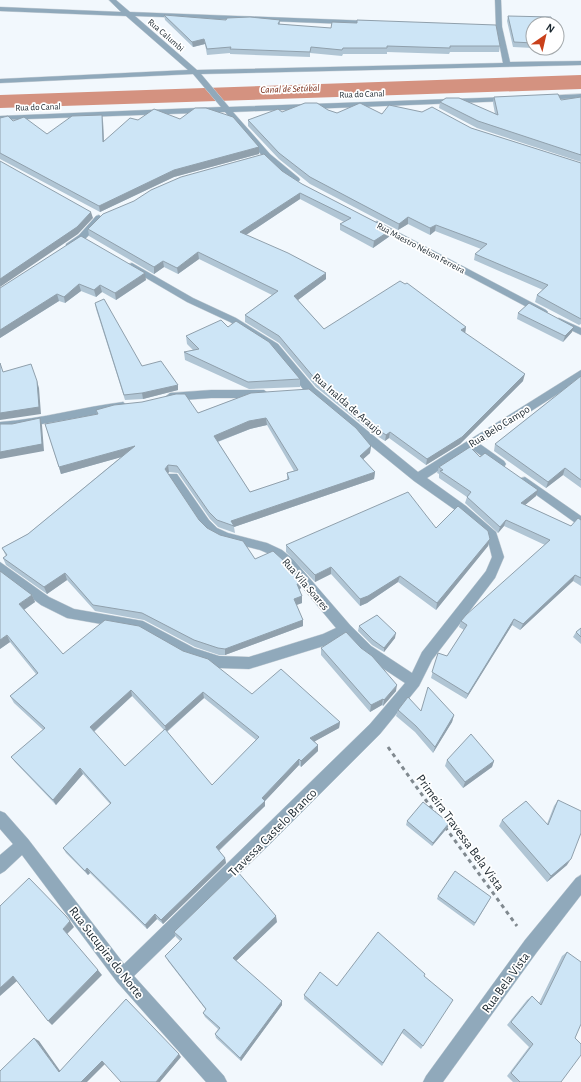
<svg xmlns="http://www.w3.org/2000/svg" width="581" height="1082" viewBox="0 0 581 1082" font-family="'Alegreya Sans',sans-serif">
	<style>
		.water { fill: #d49280 }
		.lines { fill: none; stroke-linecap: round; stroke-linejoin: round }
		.minor-casing { stroke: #cfd6dc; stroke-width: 1 }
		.path { stroke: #80898f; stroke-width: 3; stroke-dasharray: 4 4; stroke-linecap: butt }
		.minor { fill: #90a9bb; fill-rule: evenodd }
		.wall { fill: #b0c5d4; fill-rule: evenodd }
		.shaded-wall { fill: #90a0ac }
		.building { fill: #cde5f6; stroke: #90a0ac; fill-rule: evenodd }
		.labels { text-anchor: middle; stroke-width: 3.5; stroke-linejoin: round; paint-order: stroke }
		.far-street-label { font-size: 9px; fill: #1a262e; stroke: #fff }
		.far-water-label { font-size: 10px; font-style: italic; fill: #762813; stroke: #fff }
		.street-label { font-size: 11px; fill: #1a262e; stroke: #fff }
		.near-street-label { font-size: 13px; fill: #1a262e; stroke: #fff }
	</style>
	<rect width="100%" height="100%" fill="#f2f8fd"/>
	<path class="water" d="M 581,75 L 581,89 L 0,108 L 0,95 Z"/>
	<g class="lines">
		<g class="minor-casing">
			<path id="minor" d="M 109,0 L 116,0 L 130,12 L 373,21 L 376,23 L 373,25 L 135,16 L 197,70 L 503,63 L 496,27 L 495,0 L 501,0 L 502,27 L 510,62 L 581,61 L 581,65 L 201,74 L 229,107 L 508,97 L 512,99 L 508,101 L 233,112 L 270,154 L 299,178 L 300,180 L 296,183 L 264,158 L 225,112 L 0,120 L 0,116 L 221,107 L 193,74 L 0,83 L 0,79 L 188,70 L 126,16 L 0,11 L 0,7 L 121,12 Z
				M 581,94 L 581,98 L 543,100 L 539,98 L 543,96 Z
				M 99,215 L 103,218 C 97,227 78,251 66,248 L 66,244 L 79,235 L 96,216 Z
				M 377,221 L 546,310 L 548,312 L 546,314 L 540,314 L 374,226 L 373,224 Z
				M 132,263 L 193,298 L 236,318 L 278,344 L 315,388 L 418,472 L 581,370 L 581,379 L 480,444 L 504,461 L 506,464 L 504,467 L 496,467 L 472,449 L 427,478 L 466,506 L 496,532 L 504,557 L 495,578 L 432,660 L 419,686 L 380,734 L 271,843 L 134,976 L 224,1076 L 227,1082 L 206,1082 L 117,982 L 22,855 L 5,871 L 0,874 L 0,855 L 13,844 L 0,829 L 0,811 L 5,813 L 28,839 L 124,964 L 370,724 L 405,683 L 361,654 L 344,636 L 327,645 L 249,669 L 219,668 L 185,656 L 141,631 L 67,618 L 41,605 L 0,574 L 0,562 L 49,597 L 74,609 L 143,621 L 194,648 L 219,656 L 249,657 L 323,634 L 336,628 L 285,567 L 274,556 L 260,550 L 221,540 L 209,534 L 201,526 L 169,480 L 167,477 L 169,474 L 177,474 L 209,520 L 217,528 L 228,533 L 267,543 L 282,550 L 293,559 L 350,625 L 371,646 L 412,673 L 422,652 L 486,571 L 492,557 L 487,537 L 458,512 L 414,481 L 307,394 L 270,348 L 230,322 L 187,302 L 129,268 L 129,264 Z
				M 559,318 L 581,328 L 581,335 L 556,323 L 554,321 Z
				M 211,390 L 264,390 L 269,394 L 264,398 L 211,398 L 170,401 L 165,397 L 170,393 Z
				M 123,402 L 128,406 L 127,409 L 31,426 L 0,430 L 0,422 C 42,419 82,407 123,402 Z
				M 525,477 L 581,516 L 581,527 L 521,484 L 519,481 L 521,478 Z
				M 581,875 L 581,895 L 537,952 L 443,1082 L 423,1082 L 426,1076 L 525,940 L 576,878 Z"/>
		</g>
		<path class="path" d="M 388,747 L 435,813
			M 445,827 L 517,926"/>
		<use href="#minor" class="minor"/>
	</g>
	<path class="wall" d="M 164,15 L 226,20 L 280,20 L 280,24 L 500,46 L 499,52 L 450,52 L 449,54 L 387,52 L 387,54 L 343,54 L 342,56 L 310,53 L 310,57 L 230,54 L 230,53 L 207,55 L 205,44 L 193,47 L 165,20 Z
		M 508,16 L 533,24 L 533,48 L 513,47 L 507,21 Z
		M 494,97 L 561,100 L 581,97 L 581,162 L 477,128 L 439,108 L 440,102 L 495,114 L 493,103 Z
		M 328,110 L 337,113 L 382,114 L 471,128 L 581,163 L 581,324 L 579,325 L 535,302 L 537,295 L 543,290 L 474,260 L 475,254 L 481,249 L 435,231 L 430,235 L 408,224 L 398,230 L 310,184 L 279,159 L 248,126 L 248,120 L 282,112 Z
		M 0,118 L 13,121 L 47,134 L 103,121 L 104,141 L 259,154 L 174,177 L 100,212 L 0,159 Z
		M 282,171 L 302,184 L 390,236 L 373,248 L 340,230 L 340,224 L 344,222 L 300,199 L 246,235 L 326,279 L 298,300 L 324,329 L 466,327 L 465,333 L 523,381 L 460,444 L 426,465 L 389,438 L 385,441 L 374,434 L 316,387 L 279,343 L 245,322 L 245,315 L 272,295 L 199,259 L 178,274 L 164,267 L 154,274 L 89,236 L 88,229 Z
		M 146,280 L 116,300 L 102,292 L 96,297 L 81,291 L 65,303 L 59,301 L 0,338 L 0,288 Z
		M 95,303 L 142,366 L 178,390 L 143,399 L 125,400 L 96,309 Z
		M 518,313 L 572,332 L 563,342 L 517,319 Z
		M 228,327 L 300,379 L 300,387 L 249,389 L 185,360 L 184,352 L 193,350 L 187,344 L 186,336 Z
		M 581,376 L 581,488 L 563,475 L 546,488 L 494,451 L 495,444 Z
		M 251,393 L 371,446 L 370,453 L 363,459 L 375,472 L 374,479 L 234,527 L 235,533 L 218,527 L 210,519 L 178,473 L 169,472 L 168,474 L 199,520 L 207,528 L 255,559 L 301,582 L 301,588 L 299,589 L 302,596 L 302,603 L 296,605 L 303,620 L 303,626 L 225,655 L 219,655 L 195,647 L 144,620 L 95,611 L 67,580 L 47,594 L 6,565 L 3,558 L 6,556 L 2,548 L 28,534 L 121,457 L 61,474 L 45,424 L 97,414 L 96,410 L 198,413 ZM 267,425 L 294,471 L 287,473 L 287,480 L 250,492 L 218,442 L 250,429 Z
		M 480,457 L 536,496 L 525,505 L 571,526 L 581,520 L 581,586 L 573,581 L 520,630 L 512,625 L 466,699 L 431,678 L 438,653 L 447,656 L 464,630 L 459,627 L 461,621 L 545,545 L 504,526 L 498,533 L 465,503 L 467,497 L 439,478 L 439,474 L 437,473 L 439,467 Z
		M 436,528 L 490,539 L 488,546 L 436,610 L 398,582 L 367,603 L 360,606 L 331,574 L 315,582 L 286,552 L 286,545 Z
		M 32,595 L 35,602 L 24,610 L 63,654 L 252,694 L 340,722 L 339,728 L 315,741 L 318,751 L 301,767 L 299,765 L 265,801 L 265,806 L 219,851 L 225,858 L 226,863 L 163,924 L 157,919 L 147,929 L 90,873 L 88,875 L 66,853 L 63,848 L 110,804 L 83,774 L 56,805 L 15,762 L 11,757 L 43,730 L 14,703 L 10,696 L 36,674 L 10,642 L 0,649 ZM 132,696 L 164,730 L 125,766 L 94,732 ZM 204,698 L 256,740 L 212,785 L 167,732 Z
		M 359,626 L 395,638 L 384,652 L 372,645 L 358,631 Z
		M 581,628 L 581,644 L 573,637 L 576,632 Z
		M 321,648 L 396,691 L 383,706 L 382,705 L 370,712 L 321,655 Z
		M 398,710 L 421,711 L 454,715 L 452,722 L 433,753 L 415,732 L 396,716 Z
		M 447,760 L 494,761 L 492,767 L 463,788 L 445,766 Z
		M 558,800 L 567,865 L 547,882 L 499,826 L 502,820 L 547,824 L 554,806 Z
		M 407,821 L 449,823 L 448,827 L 432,846 L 406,825 Z
		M 438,896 L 491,897 L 474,926 L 437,899 Z
		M 277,922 L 236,961 L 282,1005 L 241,1061 L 216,1038 L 215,1034 L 218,1029 L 205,1017 L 203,1013 L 206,1010 L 168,961 L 165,956 L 180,941 L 176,937 L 174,932 Z
		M 567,952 L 575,1038 L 561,1082 L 513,1082 L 507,1076 L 529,1047 L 507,1025 L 527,1000 L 532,996 L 539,1003 L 562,956 Z
		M 424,976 L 423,1046 L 421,1049 L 402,1033 L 382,1066 L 304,999 L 304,995 L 337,986 Z"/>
	<path class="shaded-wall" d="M 204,39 L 205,44 L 193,47 L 192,42 Z
		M 102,115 L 103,121 L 104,149 L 103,142 Z
		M 259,147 L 259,154 L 174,177 L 100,212 L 99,206 L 174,170 Z
		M 300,193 L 300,199 L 240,239 L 240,232 Z
		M 91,212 L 93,218 L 78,234 L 0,287 L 0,279 Z
		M 408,217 L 408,224 L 398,230 L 399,224 Z
		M 436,225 L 435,231 L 430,235 L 430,228 Z
		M 391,230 L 390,236 L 373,248 L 374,241 Z
		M 198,252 L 199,259 L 178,274 L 177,268 Z
		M 163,261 L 164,267 L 154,274 L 154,267 Z
		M 145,273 L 146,280 L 116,300 L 115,293 Z
		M 326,273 L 326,279 L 294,303 L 294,296 Z
		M 79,284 L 81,291 L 65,303 L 64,297 Z
		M 100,285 L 102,292 L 96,297 L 94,290 Z
		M 57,294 L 59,301 L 0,338 L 0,330 Z
		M 466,327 L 465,334 L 461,330 Z
		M 574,327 L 572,332 L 563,342 L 565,336 Z
		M 525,374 L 523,381 L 460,444 L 426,465 L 427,459 Z
		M 37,381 L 39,388 L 41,414 L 0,420 L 0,413 Z
		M 178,385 L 178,390 L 143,399 L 142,393 Z
		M 40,418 L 42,425 L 44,451 L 0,459 L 0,452 Z
		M 266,418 L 267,425 L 250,429 L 214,443 L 214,436 L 249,421 Z
		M 390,432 L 389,438 L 385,441 L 386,435 Z
		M 135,446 L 136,453 L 61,474 L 59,467 Z
		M 371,446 L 370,453 L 359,463 L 360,456 Z
		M 168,465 L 169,472 L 166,476 L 165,469 Z
		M 565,468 L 563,475 L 546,488 L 548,482 Z
		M 375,472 L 374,479 L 234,527 L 231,521 Z
		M 538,490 L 536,496 L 519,510 L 521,503 Z
		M 506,520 L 504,526 L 498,533 L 500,527 Z
		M 490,539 L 488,546 L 436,610 L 437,603 Z
		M 331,567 L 331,574 L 315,582 L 315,575 Z
		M 65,573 L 67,580 L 47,594 L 44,587 Z
		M 575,575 L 573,581 L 520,630 L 523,624 Z
		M 400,576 L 398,582 L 367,603 L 360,606 L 360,599 Z
		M 301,582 L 301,588 L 297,591 L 297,584 Z
		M 32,595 L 35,602 L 22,611 L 19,604 Z
		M 302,596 L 302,603 L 294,606 L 294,599 Z
		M 514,619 L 512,625 L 466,699 L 468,694 Z
		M 303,620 L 303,626 L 225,655 L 225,649 Z
		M 396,633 L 395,638 L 384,652 L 384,648 Z
		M 7,635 L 10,642 L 0,649 L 0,640 Z
		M 397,685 L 396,691 L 383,706 L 384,700 Z
		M 131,690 L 132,696 L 92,733 L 90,727 Z
		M 203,692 L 204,698 L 166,732 L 165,726 Z
		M 383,699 L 382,705 L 370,712 L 371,705 Z
		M 454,715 L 452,722 L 433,753 L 435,747 Z
		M 340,722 L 339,728 L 310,744 L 310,738 Z
		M 318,745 L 318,751 L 301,767 L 301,761 Z
		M 299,759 L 299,765 L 265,801 L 265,806 L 217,852 L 216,847 Z
		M 494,761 L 492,767 L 463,788 L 465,782 Z
		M 80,768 L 83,774 L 56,805 L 53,800 Z
		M 449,823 L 448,827 L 432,846 L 433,843 Z
		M 225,858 L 226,863 L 163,924 L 161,920 Z
		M 571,859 L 567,865 L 547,882 L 551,876 Z
		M 87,868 L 90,873 L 88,875 L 85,871 Z
		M 155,914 L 157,919 L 147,929 L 145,925 Z
		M 276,916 L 277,922 L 234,963 L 233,958 Z
		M 70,921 L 74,927 L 67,934 L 63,929 Z
		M 98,970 L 102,975 L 52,1025 L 48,1021 Z
		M 13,976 L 17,981 L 0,996 L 0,988 Z
		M 282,1001 L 282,1005 L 241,1061 L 240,1058 Z
		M 34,1038 L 39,1041 L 63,1075 L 59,1072 Z
		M 179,1054 L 181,1057 L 160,1082 L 156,1082 Z
		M 102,1061 L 105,1064 L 87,1082 L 81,1082 Z"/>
	<path class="building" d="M 164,15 L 226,20 L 227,18 L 250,17 L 280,20 L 278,24 L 331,28 L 332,22 L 357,23 L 357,20 L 496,25 L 500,46 L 450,46 L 450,48 L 387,46 L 387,48 L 343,48 L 342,50 L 311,47 L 310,52 L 230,49 L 231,47 L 207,49 L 204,39 L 192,42 Z
		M 508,16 L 551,17 L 552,24 L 533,24 L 533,43 L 514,42 Z
		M 558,94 L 561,100 L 581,97 L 581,155 L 478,121 L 440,102 L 446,98 L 459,98 L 498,115 L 494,97 Z
		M 305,103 L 317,103 L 328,110 L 337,113 L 360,103 L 382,114 L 389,105 L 422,112 L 432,107 L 471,128 L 581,163 L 581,319 L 537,295 L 548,285 L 475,254 L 487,244 L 436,225 L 430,228 L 408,217 L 399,224 L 310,177 L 279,153 L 248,120 L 278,109 L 282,112 Z
		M 195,108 L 206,108 L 233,117 L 259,147 L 174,170 L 99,206 L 0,153 L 0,118 L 8,116 L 13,121 L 24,117 L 47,134 L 72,116 L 102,115 L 103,142 L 130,118 L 138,120 L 154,109 L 180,119 Z
		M 264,154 L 282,171 L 302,184 L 391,230 L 374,241 L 340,224 L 351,218 L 300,193 L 240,232 L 288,253 L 326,273 L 294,296 L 324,329 L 400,281 L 405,284 L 407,283 L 466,327 L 461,330 L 525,374 L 462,437 L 427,459 L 390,432 L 386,435 L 374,427 L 316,380 L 279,336 L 245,315 L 278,291 L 198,252 L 177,268 L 163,261 L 154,267 L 88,229 L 103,214 L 134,201 L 151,190 L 181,177 Z
		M 0,161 L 91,212 L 77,227 L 0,279 Z
		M 81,236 L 145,273 L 115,293 L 100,285 L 94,290 L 79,284 L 64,297 L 57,294 L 0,330 L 0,288 Z
		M 104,299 L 142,366 L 161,361 L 178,385 L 142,393 L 124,395 L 95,303 Z
		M 529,303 L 574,327 L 565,336 L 518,313 Z
		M 221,320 L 228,327 L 236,321 L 269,342 L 300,379 L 248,382 L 184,352 L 199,349 L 186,336 Z
		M 0,363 L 3,372 L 31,364 L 37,381 L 39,407 L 0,413 Z
		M 581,376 L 581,480 L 565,468 L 548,482 L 495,444 Z
		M 309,389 L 356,428 L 371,446 L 360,456 L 375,472 L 231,521 L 234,526 L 217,520 L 209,512 L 177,466 L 168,465 L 165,469 L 199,520 L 207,528 L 220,535 L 243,541 L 255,559 L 273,551 L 284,561 L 301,582 L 297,584 L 302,596 L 294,599 L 303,620 L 225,649 L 218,648 L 194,640 L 142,613 L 93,605 L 65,573 L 44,587 L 3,558 L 7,555 L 2,548 L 28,534 L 135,446 L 59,467 L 45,424 L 98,414 L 96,410 L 114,405 L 142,402 L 176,394 L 185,394 L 198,413 L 251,393 ZM 266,418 L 298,470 L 287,473 L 289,479 L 250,492 L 214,436 L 249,421 Z
		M 40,418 L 42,444 L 0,452 L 0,424 L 12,424 Z
		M 470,447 L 480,457 L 485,453 L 538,490 L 521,503 L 571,526 L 578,518 L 581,520 L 581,578 L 575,575 L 523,624 L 514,619 L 468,694 L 432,672 L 438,653 L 447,656 L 467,625 L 461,621 L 466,615 L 550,540 L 506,520 L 500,527 L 467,497 L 471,492 L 440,471 L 443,470 L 439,467 Z
		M 408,492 L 436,528 L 458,506 L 488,531 L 490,539 L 437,603 L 400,576 L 368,596 L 360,599 L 331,567 L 315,575 L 286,545 Z
		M 0,571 L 32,595 L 19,604 L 63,654 L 105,620 L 139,626 L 183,651 L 208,659 L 252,694 L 281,669 L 340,722 L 310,738 L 318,745 L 301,761 L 299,759 L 262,798 L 265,801 L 216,847 L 225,858 L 161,920 L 155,914 L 145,925 L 87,868 L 85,871 L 63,848 L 111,803 L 80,768 L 53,800 L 11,757 L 45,728 L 10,696 L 38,673 L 7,635 L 0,640 ZM 131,690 L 165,726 L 203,692 L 259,737 L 212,785 L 165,729 L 125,766 L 90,727 Z
		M 377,615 L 396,633 L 384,648 L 373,640 L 359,626 Z
		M 581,628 L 581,637 L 576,632 Z
		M 346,632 L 361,648 L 372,656 L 397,685 L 384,700 L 383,699 L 371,705 L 321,648 Z
		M 428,687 L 454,715 L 435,747 L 416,726 L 398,710 L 408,697 L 421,711 Z
		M 471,734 L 494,761 L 465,782 L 447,760 Z
		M 558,800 L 581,811 L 581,833 L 571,859 L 551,876 L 502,820 L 526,801 L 548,825 Z
		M 423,802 L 449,823 L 433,843 L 407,821 Z
		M 237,871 L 276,916 L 233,958 L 282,1001 L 240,1058 L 215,1034 L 220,1028 L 203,1013 L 206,1009 L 165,956 L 182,939 L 174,932 Z
		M 455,871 L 491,897 L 475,923 L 438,896 Z
		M 29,878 L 66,916 L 70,921 L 63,929 L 98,970 L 48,1021 L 13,976 L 0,988 L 0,906 Z
		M 378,932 L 425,974 L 424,976 L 453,1000 L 423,1046 L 404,1029 L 383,1063 L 304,995 L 320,972 L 337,986 Z
		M 567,952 L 581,962 L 581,1024 L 575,1038 L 581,1044 L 581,1055 L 561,1082 L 520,1082 L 511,1073 L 533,1044 L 511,1022 L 532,996 L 541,1005 Z
		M 126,999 L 179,1054 L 156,1082 L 121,1082 L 102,1061 L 81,1082 L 0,1082 L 0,1071 L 34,1038 L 59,1072 Z"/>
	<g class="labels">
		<g class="far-street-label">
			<text transform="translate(166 35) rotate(41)" y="3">Rua Calumbi</text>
			<text transform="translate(362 94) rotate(-2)" y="3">Rua do Canal</text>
			<text transform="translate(38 107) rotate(-2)" y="3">Rua do Canal</text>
			<text transform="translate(421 248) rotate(28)" y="3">Rua Maestro Nelson Ferreira</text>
		</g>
		<g class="far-water-label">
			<text transform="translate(290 88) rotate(-2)" y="4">Canal de Setúbal</text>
		</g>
		<g class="street-label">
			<text transform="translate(348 404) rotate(41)" y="4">Rua Inalda de Araujo</text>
			<text transform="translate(499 426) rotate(-32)" y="4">Rua Belo Campo</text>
			<text transform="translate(306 584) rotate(49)" y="4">Rua Vila Soares</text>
		</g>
		<g class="near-street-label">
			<text transform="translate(272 832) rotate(-45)" y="5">Travessa Castelo Branco</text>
			<text transform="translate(461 832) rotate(54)" y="5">Primeira Travessa Bela Vista</text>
			<text transform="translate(107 952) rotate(52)" y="5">Rua Sucupira do Norte</text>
			<text transform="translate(505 982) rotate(-54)" y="5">Rua Bela Vista</text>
		</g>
	</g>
	<g transform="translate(545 36) rotate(34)"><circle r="19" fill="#ffffff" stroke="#a3a8ab"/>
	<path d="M0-3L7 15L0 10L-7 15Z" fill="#c9401a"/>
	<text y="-6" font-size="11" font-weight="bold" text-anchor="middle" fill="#1a262e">N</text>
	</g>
</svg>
